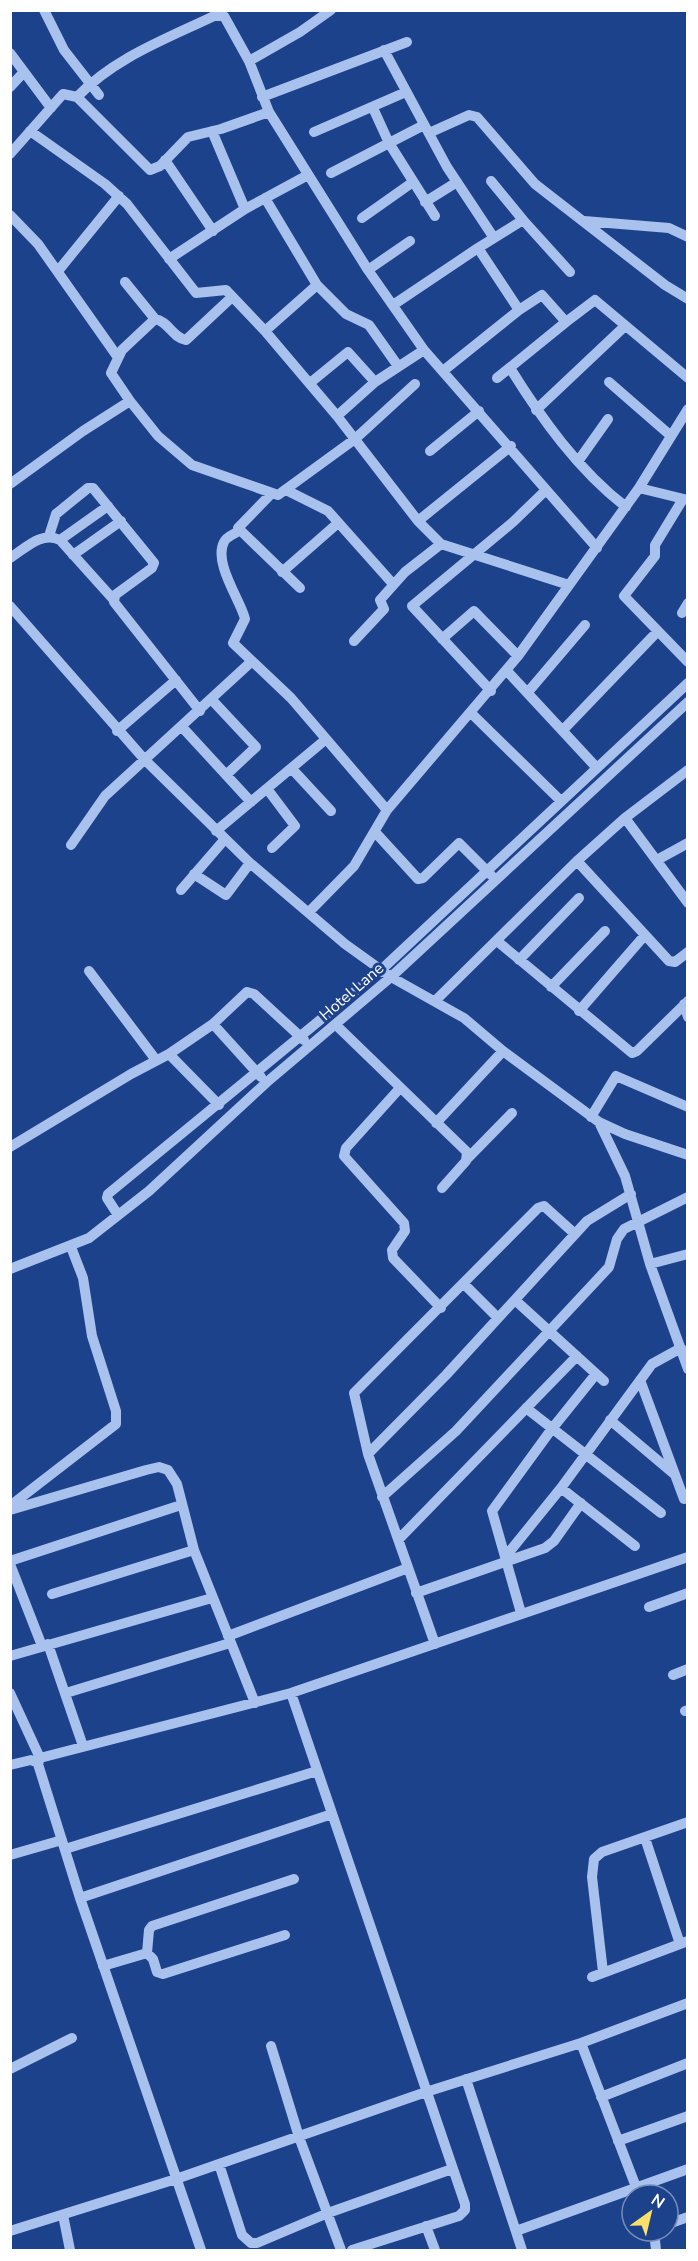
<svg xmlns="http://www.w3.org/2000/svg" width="698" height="2261" viewBox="0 0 698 2261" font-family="'Nunito Sans',sans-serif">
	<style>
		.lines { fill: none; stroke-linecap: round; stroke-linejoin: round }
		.minor { stroke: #a9c1ed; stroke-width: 10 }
		.labels { text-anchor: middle; stroke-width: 6; stroke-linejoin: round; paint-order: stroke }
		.street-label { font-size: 16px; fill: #fff; stroke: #1d428c }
	</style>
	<rect width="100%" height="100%" fill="#1d428c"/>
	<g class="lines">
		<path class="minor" d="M 44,10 L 64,50 L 99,95
			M 384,50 L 447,167 L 494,238
			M 10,53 L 51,108
			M 249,61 L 300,32 L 331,10
			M 10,87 L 24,72
			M 77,97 L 150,170 L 160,166 L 188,137 L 221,129 L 269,112
			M 262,97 L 407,42
			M 373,108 L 389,143 L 435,216
			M 30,131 L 105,184 L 127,204 L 196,293 L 226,290 L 265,331 L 337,416 L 418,521 L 441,544 L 569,585
			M 212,131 L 245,209
			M 314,132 L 406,92
			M 429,133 L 469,115 L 477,117 L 535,184 L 665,285 L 688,299
			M 10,154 L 63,94 L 77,97 C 114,58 166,39 214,16 L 224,16 L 249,61 L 269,112 L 368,270 L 424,350 L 597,548
			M 165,160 L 213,231
			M 331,173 L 424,125
			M 491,181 L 523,220
			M 265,198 L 317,285 L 346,314 L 369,325 L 398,366
			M 425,202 L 457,182
			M 10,215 L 38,244 L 117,356
			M 362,218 L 413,182
			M 584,221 L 669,228 L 688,237
			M 169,259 L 245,209 L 308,175
			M 368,270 L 410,241
			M 58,271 L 119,196
			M 570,272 L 523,220 L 478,248 L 519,310 L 542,295 L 566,322 L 595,300 L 688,378
			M 125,282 L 155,319
			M 393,305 L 478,248
			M 265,331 L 317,285
			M 510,368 C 541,418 578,470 626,507
			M 443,371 L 519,310
			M 497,378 L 566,322
			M 609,382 L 671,436
			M 310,383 L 348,352 L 375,382
			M 130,401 L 111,373 L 122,350 L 155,319 C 168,321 173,338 186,340 L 232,297
			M 536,410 L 625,326
			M 337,416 L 375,382 L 424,350
			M 430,451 L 479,411
			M 579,460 L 608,419
			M 10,484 L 83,431 L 130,401 L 158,436 L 192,465 L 278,495 L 355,439 L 415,384
			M 639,488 L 688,500
			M 286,490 L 328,511 L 393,584
			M 271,494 L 238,528 L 300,588
			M 683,499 L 655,545 L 655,556 L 624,596 L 688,662
			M 418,521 L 511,446
			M 239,531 C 234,534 226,537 224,542 C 213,563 241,601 245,619 L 233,643 L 291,698 L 387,810
			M 49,536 L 56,514 L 88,488 L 93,488 L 154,563 L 152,568 L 115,595 L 114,602 L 200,711
			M 60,540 L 108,506
			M 73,555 L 121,521
			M 10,558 C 26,548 41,531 60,540 L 113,599
			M 282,572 L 338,523
			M 10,606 L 145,760 L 250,863 L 345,944 L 391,977 L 464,1018 L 503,1051 L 599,1122 L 625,1134 L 688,1155
			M 682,613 L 688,603
			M 442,639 L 474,611 L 518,656
			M 354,641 L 384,609 L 380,600 L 405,572 L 441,544
			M 507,671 L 596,767
			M 491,691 L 412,606 L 513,522 L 546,490
			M 528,692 L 585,625
			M 212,700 L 256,747 L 226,775
			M 471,713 L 561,801
			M 182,727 L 251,802
			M 563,730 L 657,632
			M 117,731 L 176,680
			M 293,770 L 331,811
			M 268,790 L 295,826 L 272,848
			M 625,818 L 688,903
			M 216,831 L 325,740
			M 375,832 L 418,879 L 423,878 L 459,843 L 491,875
			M 71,845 L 105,796 L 251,662
			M 657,860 L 688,843
			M 577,861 L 669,961 L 675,962 L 688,952
			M 194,874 L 226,895 L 250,863
			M 181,890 L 225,839
			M 309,912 L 354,866 L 387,810 L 518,656 L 639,488 L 688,409
			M 497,941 L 632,1053 L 637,1051 L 688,1001
			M 519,960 L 579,898
			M 89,971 L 156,1060
			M 551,987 L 605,931
			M 436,1000 L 577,861 L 625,818 L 688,770
			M 684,1004 L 688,1017
			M 579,1011 L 645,935
			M 213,1024 L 261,1077
			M 336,1025 L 467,1152 L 466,1161 L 442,1188
			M 169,1054 L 219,1105
			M 400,1088 L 346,1148 L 344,1156 L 404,1223 L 405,1231 L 392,1250 L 393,1258 L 441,1308
			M 591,1117 L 616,1076 L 688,1107
			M 599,1122 L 625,1176 L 650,1264 L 688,1369
			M 436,1123 L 503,1051
			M 10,1147 L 131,1074 L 169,1054 L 213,1024 L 247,992 L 254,994 L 304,1040
			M 468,1158 L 512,1113
			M 118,1215 L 107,1198 L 108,1194 L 381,970 L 688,683
			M 650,1264 L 688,1254
			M 10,1269 L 89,1238 L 149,1191 L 267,1082 L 391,977 L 688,702
			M 464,1284 L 497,1317
			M 515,1300 L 604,1381
			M 640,1380 L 684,1499
			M 526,1408 L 661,1513
			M 610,1420 L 674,1474
			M 368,1454 L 446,1375 L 587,1221 L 631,1194
			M 561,1488 L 635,1546
			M 382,1497 L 456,1431 L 609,1267 L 617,1239 L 624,1229 L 688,1197
			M 10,1506 L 116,1424 L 116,1411 L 92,1336 L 83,1278 L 71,1247
			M 10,1510 L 146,1470 L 159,1467 L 168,1470 L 177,1484 L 194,1550 L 255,1703
			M 399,1539 L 577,1356
			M 506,1556 L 561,1488 L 652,1364 L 681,1348
			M 10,1561 L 181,1505
			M 10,1564 L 42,1646
			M 416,1593 L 545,1548 L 554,1541 L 581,1503
			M 52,1594 L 194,1550
			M 649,1607 L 688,1593
			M 521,1613 L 492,1511 L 551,1430 L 596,1374
			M 228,1636 L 408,1568
			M 48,1644 L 83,1746
			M 435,1644 L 368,1454 L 354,1393 L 538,1208 L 544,1206 L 575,1234
			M 10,1656 L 212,1598
			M 673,1675 L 688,1669
			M 10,1693 L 40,1758
			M 66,1693 L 230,1643
			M 291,1693 L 465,2204 L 465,2210 L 459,2216 L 352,2250
			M 685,1711 L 688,1710
			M 10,1765 L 31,1760 L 38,1763
			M 645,1838 L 680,1944
			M 65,1849 L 317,1771
			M 10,1855 L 62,1840
			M 80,1898 L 332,1814
			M 147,1953 L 149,1930 L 152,1926 L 294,1879
			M 103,1966 L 147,1953 L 153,1959 L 157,1972 L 163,1974 L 285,1935
			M 603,1972 L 592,1877 L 594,1859 L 602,1852 L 688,1822
			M 592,1977 L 688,1941
			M 581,2043 L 636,2187
			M 271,2046 L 299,2137 L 341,2250
			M 10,2069 L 72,2038
			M 466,2079 L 522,2250
			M 601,2097 L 688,2063
			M 618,2141 L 688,2116
			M 219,2164 L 242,2235 L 251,2243 L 257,2243 L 328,2213 L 452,2169
			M 63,2215 L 70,2250
			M 668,2224 L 688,2217
			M 426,2226 L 435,2250
			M 10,2231 L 176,2179 L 426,2092 L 581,2043 L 688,2003
			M 516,2231 L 688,2169
			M 654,2231 L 656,2250
			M 201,2250 L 80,1898 L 38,1764 L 40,1758 L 291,1693 L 688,1557"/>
	</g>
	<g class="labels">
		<g class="street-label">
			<text transform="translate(351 991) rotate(-41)" y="6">Hotel Lane</text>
		</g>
	</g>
	<rect width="698" height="2261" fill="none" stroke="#ffffff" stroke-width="24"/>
	<g transform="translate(650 2213) rotate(34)"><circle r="28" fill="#1d428c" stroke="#778eba" stroke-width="1.5"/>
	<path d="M0-4.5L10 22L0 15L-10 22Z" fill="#fce067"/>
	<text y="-9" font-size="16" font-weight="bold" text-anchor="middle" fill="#ffffff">N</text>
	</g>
</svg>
